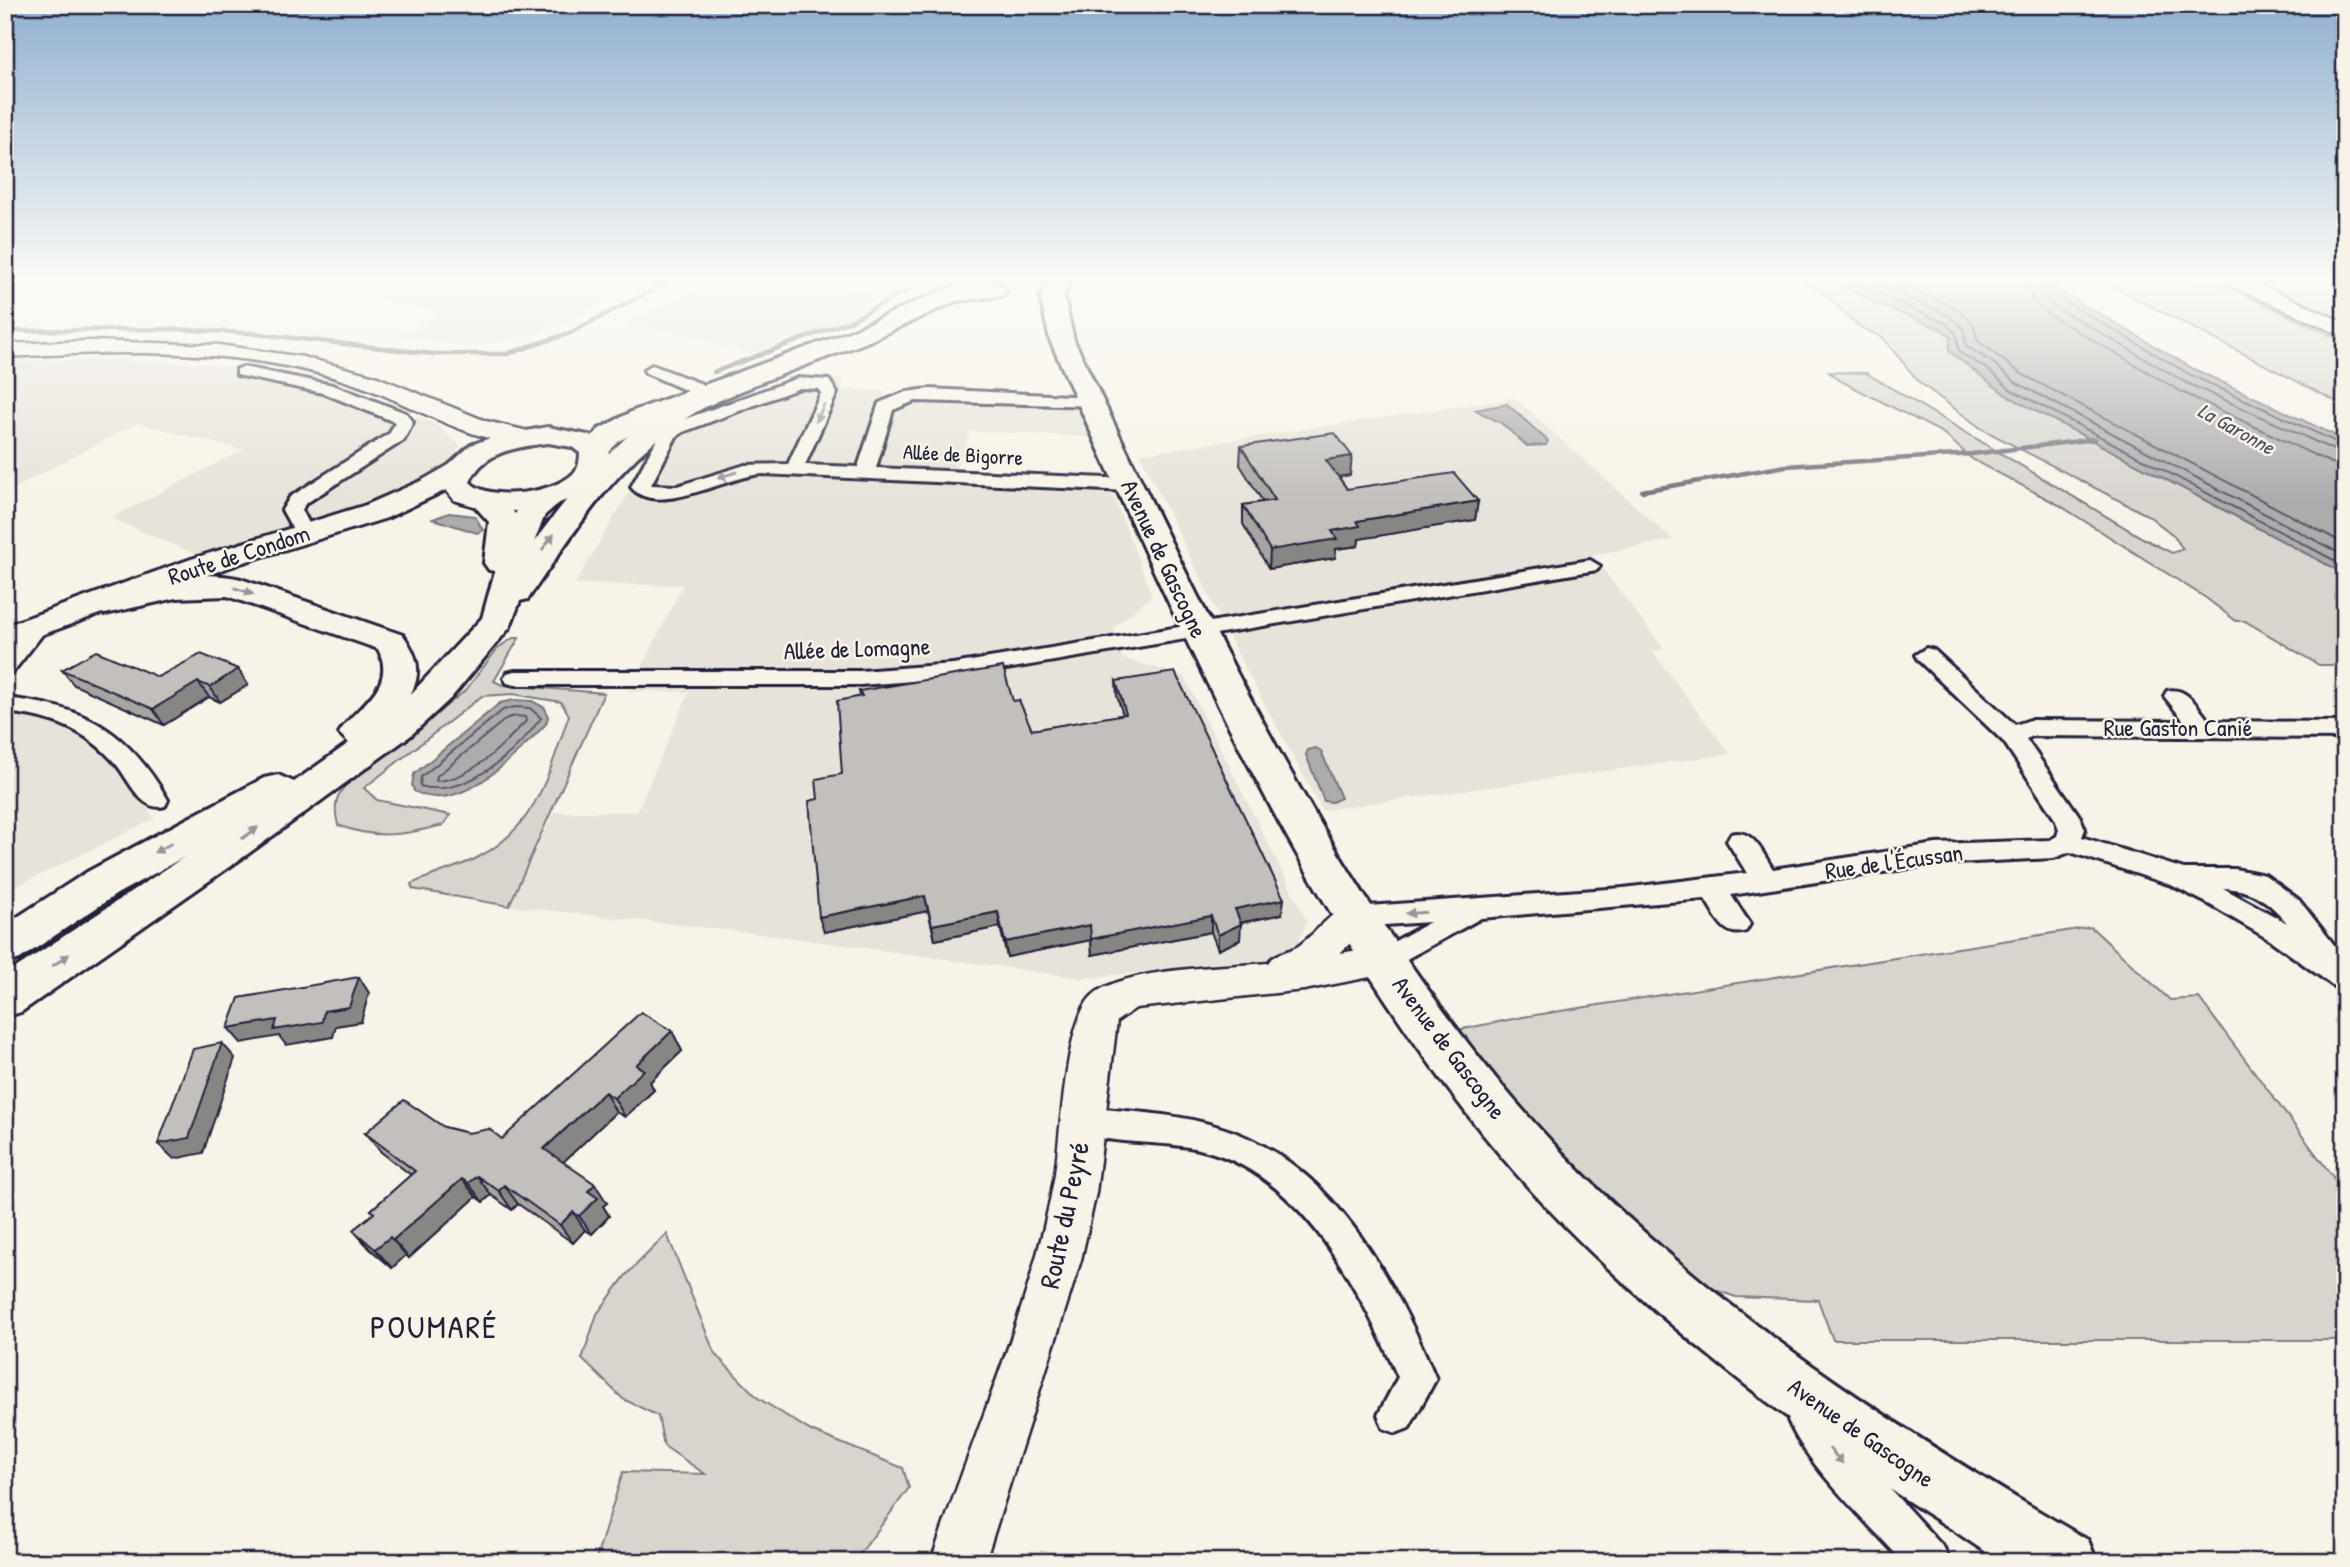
<svg xmlns="http://www.w3.org/2000/svg" width="2350" height="1567" viewBox="0 0 2350 1567" font-family="'Patrick Hand',sans-serif">
	<style>
		.built { fill: #e7e3db }
		.green { fill: #d8d5cf; stroke: #7d7c85; stroke-width: 2 }
		.water { fill: #aeabad; stroke: #76747f; stroke-width: 2 }
		.lines { fill: none; stroke-linecap: round; stroke-linejoin: round }
		.shore { stroke: #5a5969; stroke-width: 2 }
		.stream { stroke: #76747f; stroke-width: 4.5 }
		.street-casing { stroke: #22223b; stroke-width: 6 }
		.secondary-casing { stroke: #22223b; stroke-width: 5 }
		.primary-casing { stroke: #22223b; stroke-width: 6 }
		.highway-casing { stroke: #22223b; stroke-width: 6 }
		.street { fill: #f7f3e8; fill-rule: evenodd }
		.secondary { fill: #f7f3e8; fill-rule: evenodd }
		.primary { fill: #f7f3e8; fill-rule: evenodd }
		.highway { fill: #f7f3e8; fill-rule: evenodd }
		.wall { fill: #a7a4a3; stroke: #22223b; stroke-width: 2 }
		.shaded-wall { fill: #888684; stroke: #22223b; stroke-width: 2 }
		.building { fill: #c2bfbd; stroke: #22223b; stroke-width: 2 }
		.oneway { fill: #97959a }
		.labels { text-anchor: middle; stroke-width: 5; stroke-linejoin: round; paint-order: stroke }
		.far-water-label { font-size: 21px; font-style: italic; fill: #535263; stroke: #f7f3e8 }
		.far-street-label { font-size: 21px; fill: #22223b; stroke: #f7f3e8 }
		.street-label { font-size: 24px; fill: #22223b; stroke: #f7f3e8 }
		.near-street-label { font-size: 28px; fill: #22223b; stroke: #f7f3e8 }
		.near-neighbourhood-label { font-size: 32px; letter-spacing: 2px; fill: #22223b; stroke: #f7f3e8 }
	</style>
	<rect width="100%" height="100%" fill="#f7f3e8"/>
	<filter id="ink" filterUnits="userSpaceOnUse"><feTurbulence type="fractalNoise" baseFrequency=".0143" numOctaves="2"/><feDisplacementMap in="SourceGraphic" scale="14" xChannelSelector="R" yChannelSelector="G"/><feConvolveMatrix kernelMatrix="1 2 1 2 8 2 1 2 1" color-interpolation-filters="sRGB"/></filter>
	<g filter="url(#ink)">
		<path class="built" d="M 294,282 L 646,282 L 542,333 L 474,346 L 398,337 L 443,312 Z
			M 709,282 L 804,282 L 877,292 L 852,316 L 826,329 L 751,353 L 678,333 L 625,325 Z
			M 114,359 L 207,364 L 259,370 L 335,386 L 435,424 L 461,446 L 433,481 L 372,506 L 195,554 L 111,518 L 243,450 L 137,423 L 5,493 L 5,361 Z
			M 798,377 L 844,378 L 842,389 L 884,391 L 883,397 L 1082,405 L 1094,437 L 971,431 L 956,468 L 1096,477 L 1114,498 L 1152,595 L 1114,628 L 1122,658 L 1184,676 L 1307,921 L 1292,959 L 1082,978 L 771,935 L 509,906 L 554,812 L 637,812 L 689,692 L 630,691 L 683,585 L 575,584 L 664,432 L 680,421 Z
			M 1515,398 L 1673,540 L 1592,555 L 1664,649 L 1652,651 L 1730,754 L 1322,810 L 1236,651 L 1140,454 Z
			M 5,713 L 54,718 L 96,741 L 117,762 L 154,819 L 5,892 Z"/>
		<path class="green" d="M 1803,282 L 1837,282 L 1875,303 L 1941,329 L 1951,337 L 1949,351 L 2006,395 L 2345,574 L 2345,665 L 2319,665 L 2245,621 L 2236,621 L 2206,598 L 2059,505 L 1972,459 L 1943,433 L 1837,379 L 1829,372 L 1866,373 L 2146,540 L 2172,553 L 2183,549 L 2173,535 L 2149,516 L 1982,429 L 1919,382 L 1882,337 L 1860,327 L 1818,289 Z
			M 2104,282 L 2216,282 L 2345,342 L 2345,406 Z
			M 2248,282 L 2345,282 L 2345,327 Z
			M 513,638 L 519,638 L 494,681 L 502,685 L 604,693 L 509,906 L 413,889 L 411,884 C 433,874 456,868 477,858 C 537,828 549,772 569,715 L 561,702 L 513,694 L 482,696 L 364,788 L 377,800 L 450,815 L 443,825 C 404,835 376,840 338,825 C 332,802 337,793 353,777 L 465,691 L 498,648 Z
			M 2091,927 L 2170,1000 L 2199,998 L 2345,1193 L 2345,1340 L 1833,1340 L 1818,1300 L 1736,1297 L 1709,1288 L 1632,1232 L 1549,1148 L 1458,1030 L 1523,1017 Z
			M 667,1234 L 715,1354 L 758,1398 L 811,1431 L 903,1468 L 909,1488 L 854,1562 L 595,1562 L 623,1472 L 705,1474 L 664,1446 L 658,1416 L 623,1399 L 582,1359 L 597,1314 L 626,1275 Z"/>
		<path class="water" d="M 1837,282 L 2051,282 L 2062,292 L 2194,369 L 2345,440 L 2345,574 L 2006,395 L 1949,351 L 1951,337 L 1941,329 L 1875,303 Z
			M 1507,404 L 1548,441 L 1546,445 L 1527,446 L 1501,423 L 1475,410 Z
			M 449,513 L 475,516 L 483,530 L 477,533 L 433,519 Z
			M 514,700 L 532,701 L 545,708 L 548,717 L 546,724 C 516,754 460,817 414,791 L 412,785 L 414,774 L 500,703 Z
			M 1316,748 L 1321,751 L 1341,798 L 1332,802 L 1324,801 L 1306,755 L 1308,750 Z"/>
		<g class="lines">
			<path class="shore" d="M 1851,282 L 1945,323 L 1956,333 L 1959,352 L 1987,369 L 2010,389 L 2345,566
				M 1870,282 L 1948,315 L 1964,329 L 1966,346 L 1992,362 L 2015,382 L 2345,556
				M 1894,282 L 1956,308 L 1972,322 L 1978,341 L 2020,373 L 2345,544
				M 2028,282 L 2032,300 L 2048,314 L 2182,392 L 2331,463 L 2345,465
				M 2038,282 L 2041,294 L 2054,306 L 2187,383 L 2345,455
				M 2047,282 L 2048,289 L 2059,298 L 2191,375 L 2345,446
				M 515,707 L 530,708 L 541,718 C 516,752 466,799 420,786 L 421,777 L 503,710 Z
				M 516,716 L 525,717 L 526,721 C 503,745 471,780 436,781 L 437,776 L 507,718 Z"/>
			<path class="stream" d="M 5,331 L 173,329 L 249,333 L 434,354 L 507,354 L 570,333 L 667,282
				M 714,372 L 850,321 L 922,282
				M 1642,491 L 1786,466 L 1972,454 L 2095,439"/>
			<g class="street-casing">
				<path id="street" d="M 652,365 L 702,384 L 704,388 L 702,392 L 690,392 L 646,373 L 644,370 Z
					M 243,367 L 333,385 L 406,413 L 413,422 L 404,440 L 305,504 L 302,510 L 314,533 L 311,537 L 304,539 L 297,537 L 282,510 L 290,497 L 390,433 L 395,422 L 323,393 L 237,375 L 237,369 Z
					M 798,378 L 829,380 L 837,393 L 805,465 L 858,467 L 879,403 L 906,392 L 929,389 L 1091,397 L 1099,402 L 1097,406 L 915,401 L 893,410 L 876,468 L 1129,479 L 1138,485 L 1129,491 L 763,474 C 729,475 657,519 631,487 L 660,434 L 671,424 ZM 800,388 L 818,389 L 821,393 L 788,464 L 745,465 L 677,486 L 651,485 L 676,437 L 683,432 Z
					M 1590,560 L 1600,566 L 1597,570 L 953,678 L 860,685 L 515,685 L 507,683 L 504,678 L 507,673 L 515,671 L 860,671 L 953,664 Z
					M 38,620 L 49,626 L 13,672 L 5,674 L 5,652 L 30,621 Z
					M 1926,648 L 1934,650 L 2015,725 L 2030,720 L 2184,721 L 2164,696 L 2167,691 C 2187,686 2198,708 2209,721 L 2345,722 L 2345,738 L 2033,736 L 2026,739 L 2080,817 L 2085,829 L 2082,837 L 2184,869 L 2235,869 L 2265,875 L 2299,900 L 2335,946 L 2339,954 L 2337,958 L 2345,964 L 2345,990 L 2335,987 L 2270,940 L 2207,903 L 2171,885 L 2070,852 L 2054,858 L 1936,864 L 1731,895 L 1750,924 L 1746,931 C 1723,939 1716,915 1705,899 L 1481,918 L 1383,972 L 1373,969 L 1369,961 L 1373,953 L 1430,922 L 1354,927 L 1344,924 L 1340,917 L 1344,910 L 1354,907 L 1623,888 L 1747,873 L 1727,841 L 1731,834 C 1753,828 1762,853 1773,869 L 1936,844 L 2050,840 L 2057,836 L 2059,829 L 2055,819 L 2004,742 L 1918,660 L 1915,655 ZM 2223,888 C 2252,889 2269,901 2287,923 Z
					M 5,698 C 85,706 127,730 168,800 L 165,806 C 141,813 129,779 116,764 C 85,728 51,717 5,712 Z
					M 1084,1107 C 1128,1112 1174,1113 1216,1126 C 1331,1159 1393,1276 1436,1379 L 1409,1428 L 1396,1433 L 1383,1428 L 1378,1415 L 1398,1377 C 1358,1288 1303,1173 1199,1149 C 1158,1140 1112,1145 1073,1131 L 1068,1121 L 1073,1111 Z
					M 1807,1401 L 1820,1407 L 1837,1431 L 1944,1548 L 1950,1562 L 1903,1562 C 1868,1522 1808,1468 1788,1420 L 1794,1407 Z"/>
			</g>
			<g class="secondary-casing">
				<path id="secondary" d="M 2229,282 L 2255,282 L 2345,323 L 2345,337 L 2232,286 Z
					M 90,341 L 219,345 L 303,357 L 375,376 L 486,421 L 532,432 L 536,437 L 532,442 C 495,451 418,410 383,395 C 266,345 129,351 5,357 L 5,344 Z
					M 1354,903 L 1367,907 L 1372,917 L 1367,927 L 1340,953 L 1383,946 L 1396,950 L 1402,961 L 1396,972 L 1304,990 L 1136,1008 L 1117,1021 L 1096,1193 L 1081,1260 L 985,1562 L 931,1562 C 973,1433 1032,1308 1055,1174 C 1061,1134 1065,1019 1093,995 C 1123,968 1226,967 1268,963 C 1274,952 1292,952 1301,944 C 1319,930 1332,910 1354,903 Z"/>
			</g>
			<g class="primary-casing">
				<path id="primary" d="M 1047,282 L 1069,283 L 1064,297 L 1074,340 C 1197,597 1316,859 1498,1081 C 1658,1275 1873,1416 2088,1540 L 2097,1562 C 2076,1562 2022,1567 2005,1561 C 1985,1554 1965,1537 1947,1526 C 1895,1493 1843,1459 1794,1422 C 1673,1331 1556,1231 1464,1110 C 1285,877 1169,607 1050,340 L 1040,297 Z
					M 994,284 L 1002,286 L 1006,291 L 1002,296 L 956,301 L 867,342 L 653,423 L 619,441 L 609,452 L 606,471 L 584,493 L 557,504 L 516,511 L 487,510 L 454,500 L 446,490 L 387,518 L 241,563 L 5,648 L 5,626 L 191,559 L 366,505 L 421,481 L 449,465 L 471,445 L 493,437 L 548,427 L 593,436 L 599,429 L 633,411 L 849,332 L 940,291 L 964,285 ZM 548,443 L 572,447 L 580,453 C 580,457 579,465 577,469 C 562,493 488,503 470,482 C 483,451 518,447 548,443 Z"/>
			</g>
			<g class="highway-casing">
				<path id="highway" d="M 742,373 L 751,375 L 755,381 L 751,387 C 730,396 708,404 688,417 C 619,460 573,533 528,599 L 520,601 L 510,627 L 451,698 L 410,736 L 249,853 L 21,1012 L 5,1017 L 5,975 L 184,857 L 117,894 L 20,959 L 5,964 L 5,925 L 87,872 L 264,778 L 278,775 L 294,782 L 349,743 L 339,733 C 356,705 398,688 378,649 L 227,596 L 176,598 L 105,614 L 93,611 L 89,604 L 93,597 C 139,586 194,567 241,579 L 403,635 C 417,655 423,672 410,695 L 482,618 L 495,571 L 489,570 L 484,563 L 489,522 L 472,503 L 476,497 C 494,492 505,500 515,514 C 525,497 544,484 563,489 L 568,495 L 545,515 L 534,542 C 586,471 654,395 742,373 Z"/>
			</g>
			<use href="#street" class="street"/>
			<use href="#secondary" class="secondary"/>
			<use href="#primary" class="primary"/>
			<use href="#highway" class="highway"/>
		</g>
		<path class="wall" d="M 1241,446 L 1350,475 L 1339,477 L 1347,489 L 1478,501 L 1475,520 L 1359,539 L 1358,546 L 1336,549 L 1335,558 L 1269,569 L 1243,524 L 1243,505 L 1263,502 L 1240,465 Z
			M 238,669 L 248,685 L 220,702 L 209,697 L 164,725 L 74,685 L 62,670 L 158,677 Z
			M 1116,681 L 1282,914 L 1240,923 L 1240,940 L 1218,950 L 1211,932 L 1092,955 L 1091,940 L 1007,957 L 1000,927 L 935,940 L 928,911 L 824,932 L 818,799 L 842,774 L 860,696 L 859,691 L 1013,701 L 1032,730 L 1123,715 L 1117,696 Z
			M 672,1031 L 682,1051 L 650,1082 L 654,1090 L 625,1117 L 616,1112 L 563,1162 L 607,1203 L 603,1206 L 609,1216 L 592,1234 L 585,1230 L 573,1243 L 518,1204 L 512,1210 L 491,1195 L 483,1202 L 476,1197 L 409,1258 L 406,1255 L 392,1268 L 370,1249 L 353,1230 L 374,1213 L 371,1210 L 411,1175 L 381,1152 L 365,1133 L 444,1127 L 468,1133 L 502,1139 Z"/>
		<path class="shaded-wall" d="M 1352,456 L 1350,475 L 1325,479 L 1326,460 Z
			M 1478,501 L 1475,520 L 1359,539 L 1358,546 L 1336,549 L 1335,558 L 1269,569 L 1270,550 L 1332,531 L 1357,521 Z
			M 238,669 L 248,685 L 220,702 L 210,687 Z
			M 198,682 L 209,697 L 164,725 L 153,709 Z
			M 925,896 L 928,911 L 824,932 L 819,917 Z
			M 1284,899 L 1282,914 L 1234,924 L 1235,909 Z
			M 998,912 L 1000,927 L 935,940 L 932,925 Z
			M 1211,916 L 1211,932 L 1092,955 L 1091,940 L 1007,957 L 1005,942 L 1090,925 Z
			M 1241,924 L 1240,940 L 1218,950 L 1218,935 Z
			M 359,977 L 369,993 L 361,1022 L 336,1026 L 333,1037 L 286,1045 L 279,1036 L 241,1043 L 228,1028 Z
			M 672,1031 L 682,1051 L 650,1082 L 654,1090 L 625,1117 L 614,1098 L 636,1065 Z
			M 222,1043 L 235,1058 L 203,1153 L 174,1159 L 158,1144 Z
			M 605,1092 L 616,1112 L 557,1168 L 544,1149 Z
			M 477,1176 L 491,1195 L 483,1202 L 468,1183 Z
			M 462,1179 L 476,1197 L 409,1258 L 393,1240 Z
			M 595,1184 L 607,1203 L 603,1206 L 609,1216 L 592,1234 L 579,1216 L 588,1191 Z
			M 504,1185 L 518,1204 L 512,1210 L 499,1191 Z
			M 573,1212 L 585,1230 L 573,1243 L 560,1225 Z
			M 390,1237 L 406,1255 L 392,1268 L 375,1249 Z"/>
		<path class="building" d="M 1335,433 L 1352,456 L 1326,460 L 1347,489 L 1454,473 L 1478,501 L 1357,521 L 1360,526 L 1332,531 L 1337,539 L 1270,550 L 1243,505 L 1275,500 L 1241,446 Z
			M 96,651 L 158,677 L 201,654 L 238,669 L 210,687 L 198,682 L 153,709 L 62,670 Z
			M 1003,667 L 1013,701 L 1019,700 L 1032,730 L 1126,714 L 1116,681 L 1175,672 L 1284,899 L 1235,909 L 1241,924 L 1218,935 L 1211,916 L 1091,939 L 1090,925 L 1005,942 L 998,912 L 932,925 L 925,896 L 819,917 L 809,801 L 818,799 L 816,779 L 842,774 L 837,701 L 862,696 L 859,691 Z
			M 359,977 L 349,1007 L 324,1011 L 322,1022 L 274,1030 L 277,1020 L 228,1028 L 239,998 Z
			M 641,1012 L 672,1031 L 636,1065 L 644,1070 L 614,1098 L 605,1092 L 544,1149 L 595,1184 L 588,1191 L 598,1198 L 579,1216 L 573,1212 L 560,1225 L 504,1185 L 499,1191 L 477,1176 L 468,1183 L 462,1179 L 393,1240 L 390,1237 L 375,1249 L 353,1230 L 374,1213 L 371,1210 L 415,1171 L 365,1133 L 404,1100 L 444,1127 L 468,1133 L 489,1129 L 502,1139 Z
			M 222,1043 L 189,1138 L 158,1144 L 193,1049 Z"/>
		<defs><path id="oneway-solid" d="M-6-.8H1V-3.2L6.5 0L1 3.2V.8H-6Z" transform="scale(1.75)"/></defs>
		<g class="oneway">
			<use href="#oneway-solid" transform="translate(820 413) rotate(115)"/>
			<use href="#oneway-solid" transform="translate(727 475) rotate(163)"/>
			<use href="#oneway-solid" transform="translate(548 542) rotate(-53)"/>
			<use href="#oneway-solid" transform="translate(244 591) rotate(19)"/>
			<use href="#oneway-solid" transform="translate(250 833) rotate(-36)"/>
			<use href="#oneway-solid" transform="translate(163 848) rotate(152)"/>
			<use href="#oneway-solid" transform="translate(1416 913) rotate(176)"/>
			<use href="#oneway-solid" transform="translate(61 960) rotate(-35)"/>
			<use href="#oneway-solid" transform="translate(1836 1456) rotate(48)"/>
		</g>
	</g>
	<linearGradient id="sky" x2="0" y2="1"><stop stop-color="#91b0d0"/><stop offset="0.56" stop-color="#fbfaf5"/><stop offset="1" stop-color="#fbfaf5" stop-opacity="0"/></linearGradient>
	<rect width="2350" height="501" fill="url(#sky)"/>
	<g class="labels">
		<g class="far-water-label">
			<text transform="translate(2236 429) rotate(29)" y="7">La Garonne</text>
		</g>
		<g class="far-street-label">
			<text transform="translate(963 455) rotate(3)" y="7">Allée de Bigorre</text>
		</g>
		<g class="street-label">
			<text transform="translate(239 555) rotate(-18)" y="8">Route de Condom</text>
			<text transform="translate(1164 559) rotate(65)" y="8">Avenue de Gascogne</text>
			<text transform="translate(857 649) rotate(-2)" y="8">Allée de Lomagne</text>
			<text x="2178" y="736">Rue Gaston Canié</text>
			<text transform="translate(1894 862) rotate(-8)" y="8">Rue de l'Écussan</text>
			<text transform="translate(1449 1048) rotate(53)" y="8">Avenue de Gascogne</text>
			<text transform="translate(1861 1433) rotate(35)" y="8">Avenue de Gascogne</text>
		</g>
		<g class="near-street-label">
			<text transform="translate(1064 1215) rotate(-78)" y="10">Route du Peyré</text>
		</g>
		<g class="near-neighbourhood-label">
			<text x="434" y="1338">POUMARÉ</text>
		</g>
	</g>
	<rect width="2350" height="1567" fill="none" stroke="#f7f3e8" stroke-width="28"/>
	<rect x="14" y="14" width="2322" height="1539" fill="none" stroke="#22223b" stroke-width="2.5" filter="url(#ink)"/>
</svg>
